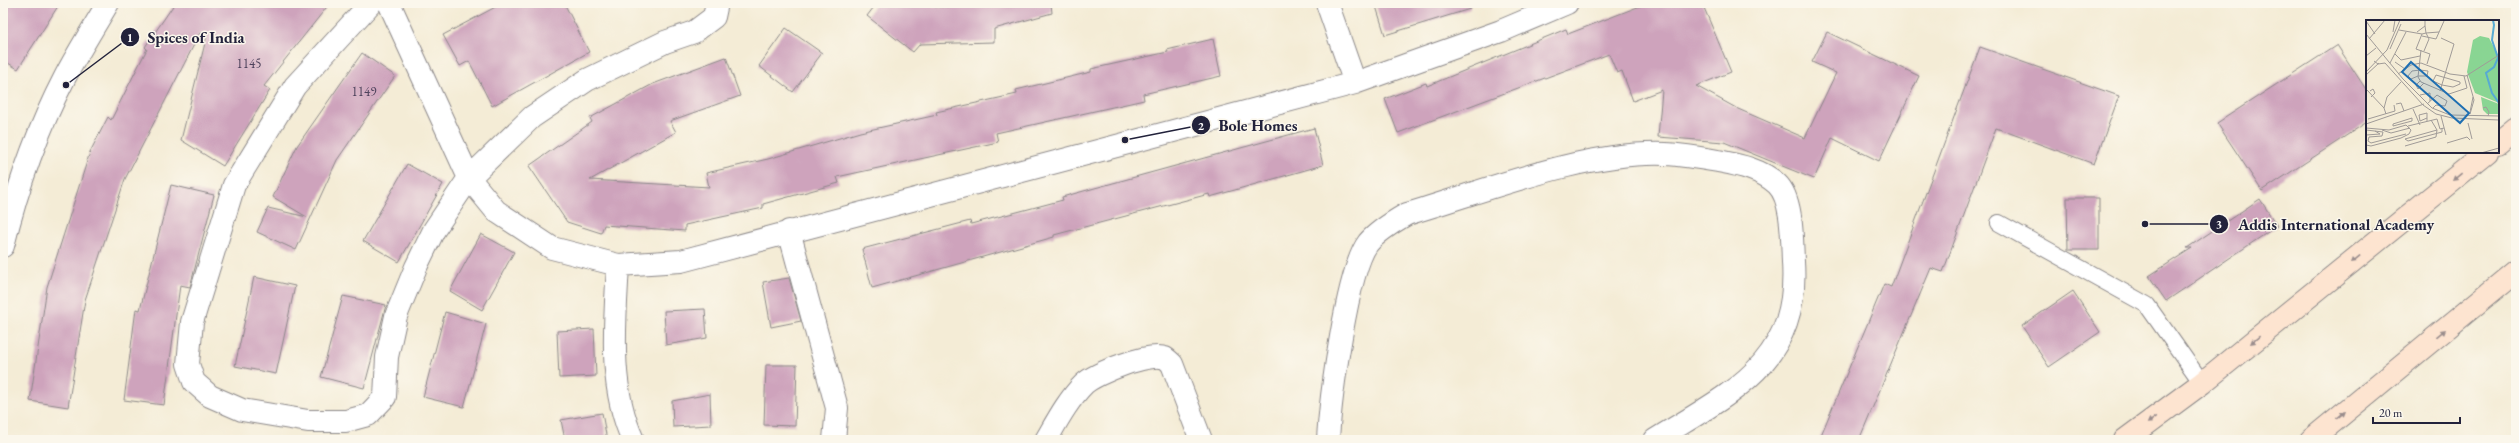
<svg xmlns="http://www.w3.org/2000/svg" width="2519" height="443" viewBox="0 0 2519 443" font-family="'EB Garamond',serif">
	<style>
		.building { fill: #cea3bc }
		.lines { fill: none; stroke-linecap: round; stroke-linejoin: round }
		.service-casing { stroke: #8b8788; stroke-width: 18 }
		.minor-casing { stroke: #8b8788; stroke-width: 24 }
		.tertiary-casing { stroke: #8b8788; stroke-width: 24 }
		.secondary-casing { stroke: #8b8788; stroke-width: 24 }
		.service { stroke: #fff; stroke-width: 16 }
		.minor { stroke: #fff; stroke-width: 22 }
		.tertiary { stroke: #fff; stroke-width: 22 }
		.secondary { stroke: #fde4d0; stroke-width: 22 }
		.oneway { fill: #9a8d8d }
		.labels { text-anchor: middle; stroke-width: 3; stroke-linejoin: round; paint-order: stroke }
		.number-label { font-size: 13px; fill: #4d425b }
		.inset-river { fill: none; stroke: #57aad3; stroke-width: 2 }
		.inset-road { fill: none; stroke: #a09b98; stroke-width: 1 }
		.view { fill: #1f6fb2; fill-opacity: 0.15; stroke: #1f6fb2; stroke-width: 2 }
		.inset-edge { fill: none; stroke: #22223b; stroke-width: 2 }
		.leader { fill: none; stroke: #22223b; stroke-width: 1.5 }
		.callout-dot { fill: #22223b; stroke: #fbf7ec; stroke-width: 1.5 }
		.mark-label { font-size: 12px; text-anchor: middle; font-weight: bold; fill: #fff }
		.callout-label { font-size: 16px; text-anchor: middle; font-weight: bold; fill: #22223b; stroke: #fbf7ec; stroke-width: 3; stroke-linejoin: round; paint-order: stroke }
	</style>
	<rect width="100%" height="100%" fill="#fbf7ec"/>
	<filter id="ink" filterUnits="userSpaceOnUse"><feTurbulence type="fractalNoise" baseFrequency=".025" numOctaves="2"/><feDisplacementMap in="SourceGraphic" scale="8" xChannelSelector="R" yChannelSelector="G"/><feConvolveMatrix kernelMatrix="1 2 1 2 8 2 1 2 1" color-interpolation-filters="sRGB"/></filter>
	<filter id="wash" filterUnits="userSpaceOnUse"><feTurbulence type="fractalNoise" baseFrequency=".012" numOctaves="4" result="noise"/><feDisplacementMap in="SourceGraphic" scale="16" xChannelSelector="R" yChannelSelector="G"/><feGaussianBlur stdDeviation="0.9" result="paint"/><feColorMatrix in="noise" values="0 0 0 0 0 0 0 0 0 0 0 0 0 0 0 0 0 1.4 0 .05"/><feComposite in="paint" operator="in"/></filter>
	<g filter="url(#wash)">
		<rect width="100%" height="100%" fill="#f4ecd6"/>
		<g id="blocks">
			<path class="building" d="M 3,3 L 60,3 L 18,69 L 3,60 Z
				M 175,3 L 330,3 L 264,86 L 270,90 L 223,166 L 181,140 L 207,35 L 200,33 L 125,179 L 85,300 L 68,407 L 30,401 L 47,287 L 90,152 L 108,117 L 111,120 L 147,49 L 145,47 Z
				M 503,3 L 564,3 L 589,52 L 492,106 L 469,61 L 460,66 L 443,35 Z
				M 877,3 L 929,3 L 935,7 L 1051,4 L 1052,13 L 994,29 L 994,42 L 920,44 L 913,52 L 867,16 Z
				M 1375,3 L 1470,3 L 1470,9 L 1385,35 Z
				M 1648,3 L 1702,3 L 1731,72 L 1696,86 L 1738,109 L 1805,138 L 1836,73 L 1812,62 L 1827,32 L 1919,76 L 1879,161 L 1832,138 L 1814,179 L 1724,142 L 1658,137 L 1662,90 L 1633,101 L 1622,71 L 1617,73 L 1609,54 L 1398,133 L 1385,99 L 1426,83 L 1427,86 L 1566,29 L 1568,34 Z
				M 786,28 L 822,53 L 793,92 L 759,66 Z
				M 1213,39 L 1221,76 L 1143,94 L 1144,100 L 996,133 L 998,142 L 837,177 L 839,183 L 763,204 L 763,208 L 685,225 L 685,231 L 604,225 L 601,233 L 567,222 L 529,166 L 592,122 L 590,118 L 653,84 L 726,57 L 740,96 L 670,121 L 676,132 L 590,180 L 709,187 L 706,173 L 768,159 L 860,132 L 937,115 L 936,112 L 1017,94 L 1016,90 L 1091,72 L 1091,69 L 1168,52 L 1167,50 Z
				M 2337,45 L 2367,91 L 2367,122 L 2262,191 L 2217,123 Z
				M 1980,47 L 2119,96 L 2094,164 L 1996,128 L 1943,272 L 1931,268 L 1859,440 L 1819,440 L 1884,284 L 1891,287 Z
				M 362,53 L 395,76 L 337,160 L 296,250 L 257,232 L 268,208 L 307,217 L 273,197 L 297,146 Z
				M 1314,128 L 1323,165 L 1210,197 L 1209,194 L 1054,235 L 1054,237 L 872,288 L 862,249 L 970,221 L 971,224 L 1063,200 L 1062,197 Z
				M 407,164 L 443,184 L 399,262 L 363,241 Z
				M 171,185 L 214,195 L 190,287 L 180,285 L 164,405 L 124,400 L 136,309 L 140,310 Z
				M 2067,198 L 2099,198 L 2099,250 L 2068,250 Z
				M 2260,199 L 2277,226 L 2166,301 L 2149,276 L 2192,248 L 2187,248 Z
				M 481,234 L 514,252 L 482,310 L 450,291 Z
				M 254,277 L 295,286 L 276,374 L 235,366 Z
				M 789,278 L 801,321 L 771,327 L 763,282 Z
				M 2073,291 L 2100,332 L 2049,367 L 2022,326 Z
				M 343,296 L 386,305 L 364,388 L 321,377 Z
				M 705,309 L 707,338 L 666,345 L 664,311 Z
				M 445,312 L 486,324 L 464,407 L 423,397 Z
				M 594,329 L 596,376 L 559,378 L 557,331 Z
				M 766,365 L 797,365 L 795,426 L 764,425 Z
				M 710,394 L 711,425 L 673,427 L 672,401 Z
				M 602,413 L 607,440 L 565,440 L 561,420 Z"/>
		</g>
	</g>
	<g filter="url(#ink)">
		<use href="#blocks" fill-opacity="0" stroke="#8b8788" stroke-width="1"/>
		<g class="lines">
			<g class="service-casing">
				<path id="service" d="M 1999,223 L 2147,305 L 2202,383"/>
			</g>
			<g class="minor-casing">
				<path id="minor" d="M 371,3 L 295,86 L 234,185 L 192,322 L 188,364 L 194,382 L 210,396 L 242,410 L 308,421 L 346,421 L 368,415 L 385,397 L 387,357 L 396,316 L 416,267 L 434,230 L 469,178 L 532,117 L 587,80 L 665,42 L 694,32 L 714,17 L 717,3
					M 389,3 L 469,178 L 496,211 L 552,248 L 618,265 L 681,261 L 1355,83 L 1501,31 L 1567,3
					M 1327,3 L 1355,83
					M 789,231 L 837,408 L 834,440
					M 618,265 C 615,323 608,386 633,440
					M 1046,440 C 1057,421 1068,400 1084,384 C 1096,373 1149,352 1165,358 C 1167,359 1170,362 1172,364 L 1201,440
					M 1328,440 C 1330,402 1347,270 1368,243 C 1378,231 1393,222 1407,214 C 1485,191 1584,151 1665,154 C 1683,155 1701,158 1718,161 C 1738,165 1761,169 1777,184 C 1793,199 1792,241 1793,262 C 1800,364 1730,393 1655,440"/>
			</g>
			<g class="tertiary-casing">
				<path id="tertiary" d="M 3,246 C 17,189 38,129 65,77 C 78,52 94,27 108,3"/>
			</g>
			<g class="secondary-casing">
				<path id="secondary" d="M 2498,143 L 2516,128
					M 2125,440 L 2202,383 L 2487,152
					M 2311,440 L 2516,271"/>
			</g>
			<use href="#service" class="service"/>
			<use href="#minor" class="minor"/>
			<use href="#tertiary" class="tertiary"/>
			<use href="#secondary" class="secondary"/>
		</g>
		<defs><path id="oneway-solid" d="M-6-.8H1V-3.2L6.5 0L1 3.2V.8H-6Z"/></defs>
		<g class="oneway">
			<use href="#oneway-solid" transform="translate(2457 177) rotate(141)"/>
			<use href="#oneway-solid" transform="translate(2356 259) rotate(141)"/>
			<use href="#oneway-solid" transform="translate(2441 333) rotate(-39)"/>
			<use href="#oneway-solid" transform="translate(2255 340) rotate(141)"/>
			<use href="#oneway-solid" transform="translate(2341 415) rotate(-39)"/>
			<use href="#oneway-solid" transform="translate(2152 420) rotate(144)"/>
		</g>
	</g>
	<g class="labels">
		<g class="number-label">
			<text x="249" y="68">1145</text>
			<text x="364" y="96">1149</text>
		</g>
	</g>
	<g transform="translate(2366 20)">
		<rect width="133" height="133" fill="#f4ecd6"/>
		<path d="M 115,77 L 133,84 L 133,94 L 121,94 L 117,90 Z" fill="#89d593"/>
		<path d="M 114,16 L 123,18 L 133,37 L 133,83 L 109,73 L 101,52 L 107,20 Z" fill="#89d593"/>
		<path class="inset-river" d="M 127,0 L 128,5 L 126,20 L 132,38 L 128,47 L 120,53 L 126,73 L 133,83"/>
		<path class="inset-road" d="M 0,1 L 9,14M 59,6 L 60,13 L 73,12M 33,10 L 56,14 L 50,29 L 64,34 L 61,44M 27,12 L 29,0M 51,12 L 59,6 L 59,0M 0,14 L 37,59 L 66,88 L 84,95 L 133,96M 56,14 L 60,13 L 63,19 L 58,31M 56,16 L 70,19 L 78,1M 3,19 L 19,0M 24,29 L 35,4M 55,30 L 52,57 L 55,62 L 83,74 L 101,68 L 98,56M 29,34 L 35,40 L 54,36M 0,36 L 10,28M 8,41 L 12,44 L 19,43 L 57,85 L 70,94 L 86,98 L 133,100M 29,42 L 39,49M 24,43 L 40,12M 54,50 L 62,51 L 61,56 L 52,56 L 45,59 L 42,56 L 46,51 ZM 0,52 L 21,30 L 34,0M 32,54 L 45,45 L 55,43 L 84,54 L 100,56 L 133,35M 0,55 L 13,43M 70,55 L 94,62 L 94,64 L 87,67 L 76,65 L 67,61 ZM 101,55 L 108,80 L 104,94M 54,61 L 50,65 L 52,69 L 58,63M 1,70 L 18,88 L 20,94M 4,71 L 7,69 L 9,73 L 5,77M 74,71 L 88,24 L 75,18M 54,75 L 64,73 L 64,81M 30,84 L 35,83 L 38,91M 61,84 L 71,75 L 81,81 L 79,86 L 70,85 L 67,88M 18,88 L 21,77 L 35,62M 117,88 L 120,87 L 123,92 L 122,96M 47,89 L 54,105M 104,92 L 107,77M 75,96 L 80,115M 46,98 L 46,101 L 27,106 L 27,104 ZM 61,98 L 54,101 L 53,95 L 61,93 L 61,101M 2,99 L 29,91 L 28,85M 102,103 L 106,119M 0,104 L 58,84M 42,106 L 71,99 L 74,109 L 78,108M 0,108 L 23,110 L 40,105 L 45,110 L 43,114 L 35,118 L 5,126 L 0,125M 0,110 L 17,112 L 16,116 L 3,117 L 2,121 L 5,123 L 40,114M 16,110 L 25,113 L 44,108M 0,115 L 14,114 L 9,111M 39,119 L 42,121 L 76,112 L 76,108M 39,119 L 71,110M 81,123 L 101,117 L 104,120M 39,126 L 70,117 L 71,110 L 65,100M 115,133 L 133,128"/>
		<path class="view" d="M 45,42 L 103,93 L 94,103 L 36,52 Z"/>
		<rect width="133" height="133" class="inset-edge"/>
	</g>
	<path class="leader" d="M66 85L130 37M1125 140L1201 125M2145 224L2219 224"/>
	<g class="callout-dot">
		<circle cx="66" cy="85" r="4"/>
		<circle cx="1125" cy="140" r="4"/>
		<circle cx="2145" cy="224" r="4"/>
		<circle cx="130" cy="37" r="10"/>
		<circle cx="1201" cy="125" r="10"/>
		<circle cx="2219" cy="224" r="10"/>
	</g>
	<g class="mark-label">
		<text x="130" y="42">1</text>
		<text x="1201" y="130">2</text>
		<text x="2219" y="228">3</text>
	</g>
	<g class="callout-label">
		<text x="196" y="43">Spices of India</text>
		<text x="1258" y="131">Bole Homes</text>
		<text x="2336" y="230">Addis International Academy</text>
	</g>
	<rect width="2519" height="443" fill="none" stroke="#fbf7ec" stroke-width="16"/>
	<path d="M2373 417v6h87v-6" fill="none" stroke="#22223b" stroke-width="2"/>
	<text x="2379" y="417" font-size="12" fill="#22223b" stroke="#fbf7ec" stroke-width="3" paint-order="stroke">20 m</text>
</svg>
